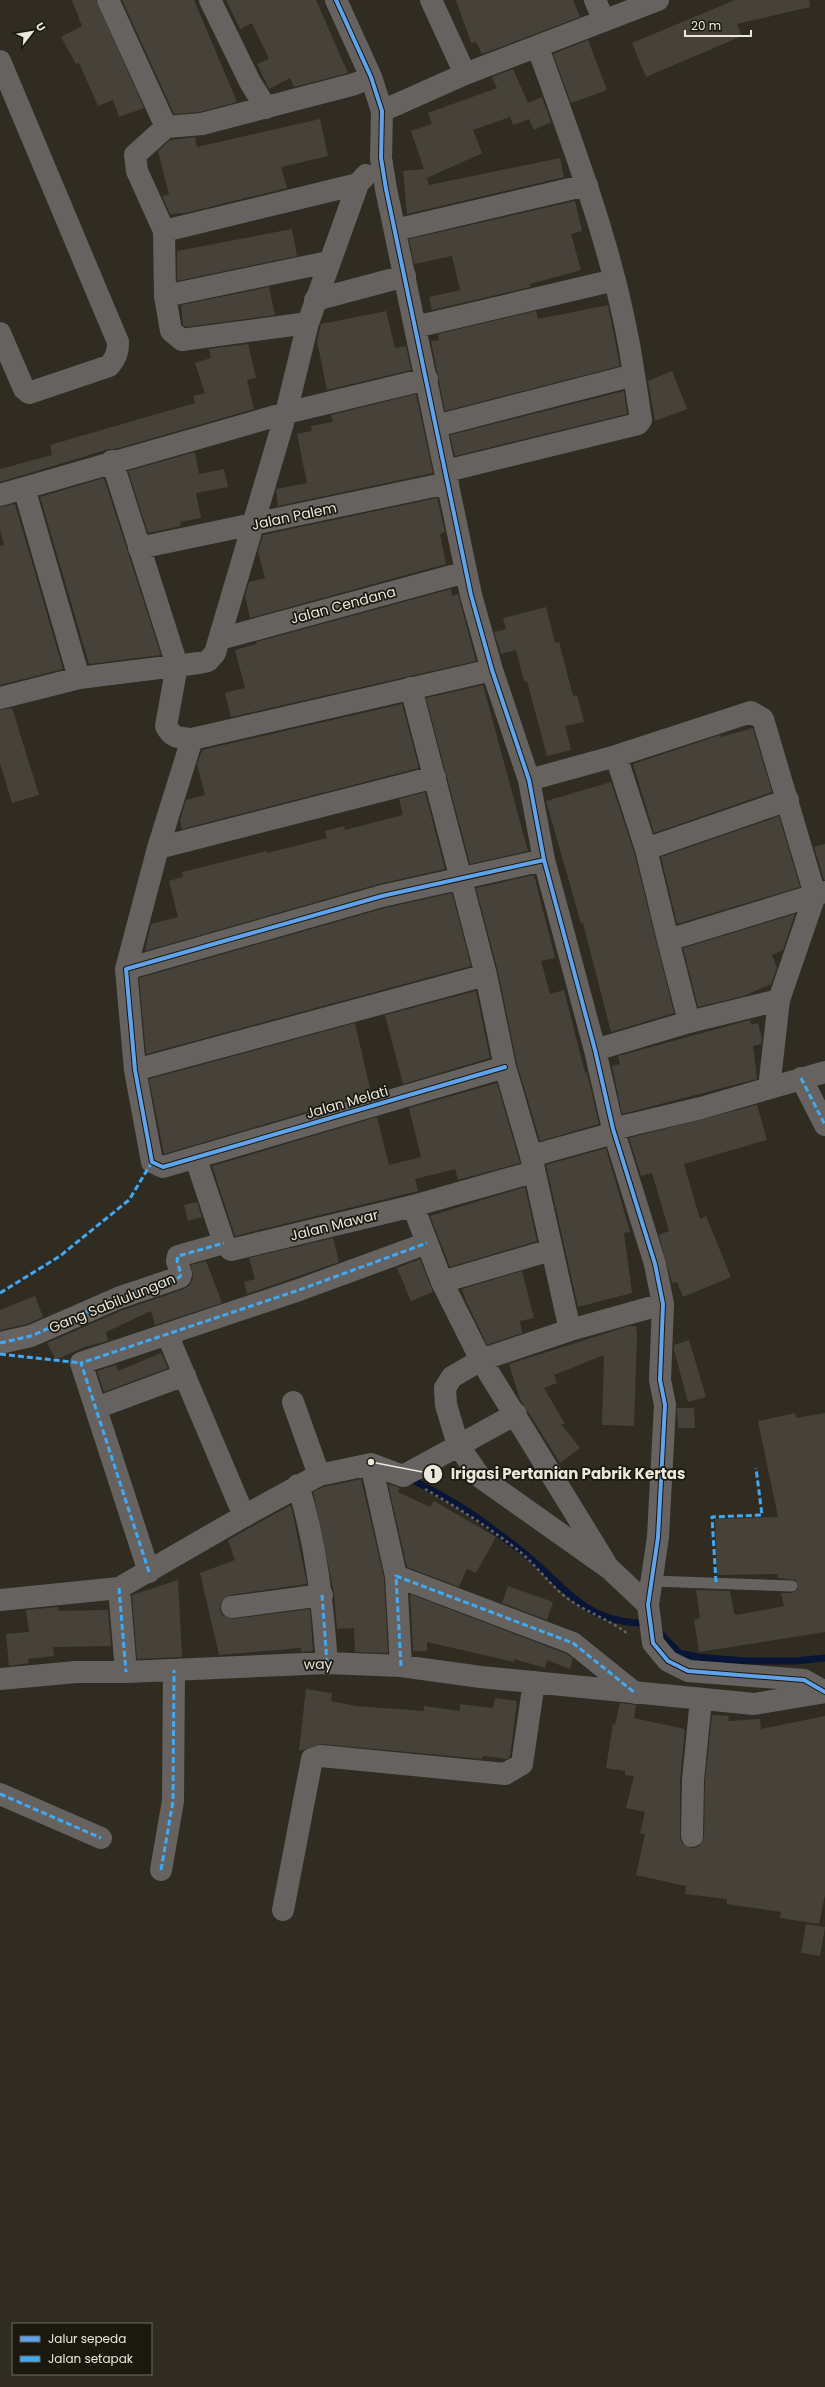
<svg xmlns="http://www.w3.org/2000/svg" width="825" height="2387" viewBox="0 0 825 2387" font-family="Poppins,sans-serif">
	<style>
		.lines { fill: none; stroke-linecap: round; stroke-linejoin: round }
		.stream { stroke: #091537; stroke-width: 7 }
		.building { fill: #46423a }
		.path { stroke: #676460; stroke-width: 2.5; stroke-dasharray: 3 3; stroke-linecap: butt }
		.lane { stroke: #66625f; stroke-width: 11 }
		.street { stroke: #66625f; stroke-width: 22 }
		.quiet { stroke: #3fa9f5; stroke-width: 3; stroke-dasharray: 6 3; stroke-linecap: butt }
		.cycleway-casing { stroke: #1b180f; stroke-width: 6 }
		.cycleway { stroke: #60a3ed; stroke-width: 4 }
		.labels { text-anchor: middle; stroke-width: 3.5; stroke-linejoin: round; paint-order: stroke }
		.street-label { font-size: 14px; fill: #ece7db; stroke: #1b180f }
		.leader { fill: none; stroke: #ece7db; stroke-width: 1.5 }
		.callout-dot { fill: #ece7db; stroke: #1b180f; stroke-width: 1.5 }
		.mark-label { font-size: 12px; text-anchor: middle; font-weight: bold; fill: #111 }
		.callout-label { font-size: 15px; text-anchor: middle; font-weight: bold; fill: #ece7db; stroke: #1b180f; stroke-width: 3.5; stroke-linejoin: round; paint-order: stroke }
	</style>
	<rect width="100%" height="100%" fill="#312c22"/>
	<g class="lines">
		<path class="stream" d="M 409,1478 C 429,1489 451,1499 470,1513 C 487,1524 503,1537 519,1549 C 561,1581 579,1620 638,1623
			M 658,1631 L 679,1653 L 697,1657 L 746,1661 L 795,1661 L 825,1658"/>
	</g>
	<path class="building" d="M 72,0 L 96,0 L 144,108 L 119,117 L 113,100 L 98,106 L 79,63 L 76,64 L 61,37 L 82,26 Z
		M 122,0 L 194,0 L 237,102 L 200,112 L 174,114 Z
		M 226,0 L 316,0 L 348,73 L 294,87 L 290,78 L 269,89 L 257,64 L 269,59 L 252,23 L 240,29 Z
		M 456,0 L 573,0 L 580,17 L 482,54 L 476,42 L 471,43 Z
		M 735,0 L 809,0 L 810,7 L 737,24 L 742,36 L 646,77 L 632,43 Z
		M 588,40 L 607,90 L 571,103 L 553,54 Z
		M 513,69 L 528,103 L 542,97 L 551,122 L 534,130 L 529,119 L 513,125 L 510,117 L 473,130 L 482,153 L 427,178 L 424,170 L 429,185 L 560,158 L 564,177 L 407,214 L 403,171 L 424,169 L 411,131 L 432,124 L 428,113 L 497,88 L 492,77 Z
		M 320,119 L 328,156 L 281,167 L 287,188 L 185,213 L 170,214 L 162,196 L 169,195 L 158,151 L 170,140 L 195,137 L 197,147 Z
		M 575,201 L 582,231 L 571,234 L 581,270 L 530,284 L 530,287 L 432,310 L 429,297 L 460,290 L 452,256 L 414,264 L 409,239 Z
		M 292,229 L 297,256 L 177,281 L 177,251 Z
		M 269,287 L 275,315 L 186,327 L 183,325 L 181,305 Z
		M 608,305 L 620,366 L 445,411 L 431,341 L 439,340 L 438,334 L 536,311 L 538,319 Z
		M 386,311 L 395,348 L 406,346 L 411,370 L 327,390 L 317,341 L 321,324 Z
		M 248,344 L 256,378 L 247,380 L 254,409 L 115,449 L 109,449 L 0,482 L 0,469 L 52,455 L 50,445 L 195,403 L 193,396 L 205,393 L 195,363 L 211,358 L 209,349 Z
		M 672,371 L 687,409 L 655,421 L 648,381 Z
		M 624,391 L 627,414 L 455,456 L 450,435 Z
		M 416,394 L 433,473 L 278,506 L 276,489 L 307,483 L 297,434 L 312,431 L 311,426 L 333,422 L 331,415 Z
		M 195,452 L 199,474 L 224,469 L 228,487 L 196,493 L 201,518 L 180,522 L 181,526 L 148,533 L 128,471 Z
		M 104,478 L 161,655 L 89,664 L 40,497 Z
		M 437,498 L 445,532 L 440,534 L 446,564 L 250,618 L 245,596 L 249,582 L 265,578 L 258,551 L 263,535 Z
		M 15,504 L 63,669 L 0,685 L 0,546 L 4,545 L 0,529 L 0,507 Z
		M 451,589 L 452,596 L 458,594 L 476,661 L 231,717 L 225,693 L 245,688 L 235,650 L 257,644 L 256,642 Z
		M 546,607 L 555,643 L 559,642 L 573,696 L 577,695 L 584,722 L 565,726 L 571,750 L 547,756 L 527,681 L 524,681 L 516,650 L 501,654 L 494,632 L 506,629 L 503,618 Z
		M 483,685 L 528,851 L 470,864 L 426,698 Z
		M 402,704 L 419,768 L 182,829 L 180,820 L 186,800 L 205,795 L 197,764 L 202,750 Z
		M 12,708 L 39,795 L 12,803 L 0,763 L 0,710 Z
		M 753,728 L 772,792 L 654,833 L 633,764 L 720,735 L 721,737 Z
		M 611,782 L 634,852 L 674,1013 L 611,1032 L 583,923 L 581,923 L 546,801 Z
		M 425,792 L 445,869 L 379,884 L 145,951 L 151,924 L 178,917 L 169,881 L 183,877 L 182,872 L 266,851 L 267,853 L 327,838 L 325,831 L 344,826 L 345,830 L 403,815 L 399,799 Z
		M 779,816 L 800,887 L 677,924 L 661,857 Z
		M 825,844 L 825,880 L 824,880 L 814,847 Z
		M 534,875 L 555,958 L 541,961 L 550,994 L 564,990 L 585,1073 L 587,1072 L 599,1124 L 540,1141 L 517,1064 L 498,972 L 476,888 Z
		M 452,893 L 471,966 L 146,1054 L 139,978 L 385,908 Z
		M 795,914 L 783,950 L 772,955 L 777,968 L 771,984 L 744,996 L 698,1007 L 683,948 Z
		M 476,991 L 490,1058 L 403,1084 L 385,1015 Z
		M 750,1020 L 751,1025 L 758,1023 L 762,1039 L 761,1044 L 753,1046 L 757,1079 L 622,1114 L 612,1066 L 620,1064 L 618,1056 Z
		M 355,1023 L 371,1093 L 164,1154 L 149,1079 Z
		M 497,1083 L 520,1163 L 458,1180 L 455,1169 L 415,1179 L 418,1191 L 235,1236 L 212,1166 L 377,1117 L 389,1165 L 421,1157 L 409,1108 Z
		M 757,1105 L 767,1140 L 684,1164 L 700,1219 L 706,1216 L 731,1277 L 683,1297 L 677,1282 L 672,1283 L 659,1235 L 669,1231 L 652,1173 L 641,1176 L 629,1138 Z
		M 606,1148 L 630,1232 L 624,1233 L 632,1293 L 578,1307 L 546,1165 Z
		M 525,1187 L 537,1241 L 450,1267 L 430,1216 Z
		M 197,1202 L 202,1217 L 188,1221 L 184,1205 Z
		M 333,1238 L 339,1262 L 247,1294 L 244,1282 L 255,1279 L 249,1258 Z
		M 420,1259 L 433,1292 L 411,1301 L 397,1268 Z
		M 206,1261 L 222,1303 L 155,1325 L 151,1311 L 106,1332 L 108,1341 L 84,1347 L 56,1360 L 47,1343 L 123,1310 L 184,1289 L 189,1286 L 193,1278 L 191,1265 Z
		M 522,1271 L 534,1318 L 520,1321 L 522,1333 L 487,1345 L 466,1301 L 462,1289 Z
		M 35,1296 L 43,1317 L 27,1324 L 0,1330 L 0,1310 Z
		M 629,1326 L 636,1326 L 637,1335 L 634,1426 L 602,1425 L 604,1355 L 554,1375 L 557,1383 L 544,1388 L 565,1424 L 561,1424 L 580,1448 L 560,1463 L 520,1399 L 509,1364 Z
		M 689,1340 L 706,1397 L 688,1402 L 674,1350 L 674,1345 Z
		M 161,1353 L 168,1368 L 104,1392 L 97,1371 L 116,1365 L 118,1371 Z
		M 677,1408 L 694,1408 L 695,1428 L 678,1428 Z
		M 795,1413 L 796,1418 L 825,1413 L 825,1632 L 699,1652 L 694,1620 L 700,1618 L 696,1590 L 730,1591 L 734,1613 L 736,1615 L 784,1606 L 781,1593 L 792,1593 L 798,1589 L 796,1580 L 778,1578 L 777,1574 L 717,1575 L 715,1519 L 778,1517 L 758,1421 Z
		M 361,1479 L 384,1578 L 388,1653 L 355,1652 L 354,1628 L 337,1629 L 334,1593 L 313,1492 L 323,1487 Z
		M 388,1484 L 400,1488 L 398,1492 L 430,1507 L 434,1501 L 496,1537 L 476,1573 L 467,1569 L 459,1587 L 407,1567 Z
		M 291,1505 L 307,1584 L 230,1595 L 221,1602 L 220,1609 L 222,1615 L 233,1619 L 310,1609 L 313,1651 L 301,1652 L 301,1648 L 219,1655 L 200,1573 L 235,1560 L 228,1540 Z
		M 178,1580 L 182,1657 L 137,1659 L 132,1595 Z
		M 508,1586 L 553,1602 L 547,1620 L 502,1603 Z
		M 410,1594 L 567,1654 L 573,1659 L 570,1669 L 547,1660 L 545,1668 L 514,1659 L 514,1662 L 427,1642 L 427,1651 L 413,1651 Z
		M 58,1607 L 59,1611 L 108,1610 L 111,1646 L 53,1647 L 54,1656 L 28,1659 L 29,1663 L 9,1666 L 6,1634 L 29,1632 L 26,1610 Z
		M 306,1689 L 332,1693 L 331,1701 L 356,1706 L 424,1711 L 424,1706 L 460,1711 L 460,1704 L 493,1708 L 495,1698 L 517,1701 L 510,1756 L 507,1759 L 483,1756 L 482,1759 L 322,1744 L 299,1751 Z
		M 620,1703 L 636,1705 L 634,1718 L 685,1729 L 680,1780 L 680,1836 L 681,1842 L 691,1848 L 698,1847 L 704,1837 L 705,1781 L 712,1715 L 729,1716 L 728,1721 L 760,1719 L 761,1729 L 825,1716 L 825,1895 L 819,1924 L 780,1918 L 781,1912 L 727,1904 L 727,1899 L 685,1894 L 686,1886 L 636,1875 L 645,1834 L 640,1833 L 645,1812 L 626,1808 L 634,1776 L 625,1775 L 625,1771 L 606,1768 L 613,1724 L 615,1725 Z
		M 806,1924 L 825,1927 L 820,1956 L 801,1953 Z"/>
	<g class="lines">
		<path class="path" d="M 425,1489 C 458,1508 489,1527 519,1551 C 535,1564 547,1581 562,1594 C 583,1612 609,1618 629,1635"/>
		<path class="lane" d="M 652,1581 L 792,1586"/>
		<path class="street" d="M 108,0 L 166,127
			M 210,0 L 250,82 L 266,108
			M 336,0 L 371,77 L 382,111 L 381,158 L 386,189 L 471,595 L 492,670 L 529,780 L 544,860 L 595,1050 L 613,1129 L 655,1264 L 663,1304 L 660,1380 L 665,1405 L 658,1537 L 648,1605 L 653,1643 L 668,1661 L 688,1671 L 804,1680 L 825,1692
			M 431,0 L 465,74
			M 595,0 L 604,21
			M 0,61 L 118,342 C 118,352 116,358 109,366 L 29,393 L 24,389 L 0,333
			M 382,111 L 465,74 L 658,0
			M 395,230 L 587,185
			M 164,231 L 358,184 L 366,175
			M 165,296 L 328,262
			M 315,300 L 405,276
			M 308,323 L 189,339 L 182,340 L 171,331 L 165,296 L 164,231 L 137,171 L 135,155 L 166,127 L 202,124 L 355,84 L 371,77
			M 415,327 L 615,280
			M 436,426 L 634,375 C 618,262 576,154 538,48
			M 112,461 L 177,665 L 166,726 C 172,738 179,738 192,739 L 492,670
			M 446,471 L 638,424 L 641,420 L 634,375
			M 24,488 L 79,678
			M 0,495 L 286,413 L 427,379
			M 139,548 L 448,483
			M 220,639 L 466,572
			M 411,688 L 486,975 L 505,1067 L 531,1156 L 570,1330
			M 0,698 L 79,678 L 199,663 L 208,661 L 215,653 L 286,413 L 308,323 L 358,184
			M 616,756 L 646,849
			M 529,780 L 616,756 L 751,712 L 763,719 L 815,895 L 779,1000 L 769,1088
			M 158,848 L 192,739
			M 668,940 L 646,849 L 788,800
			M 126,969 L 158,848 L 435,777
			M 689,1022 L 668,940 L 825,892
			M 595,1050 L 689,1022 L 779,1000
			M 505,1067 L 163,1167 L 152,1162 L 135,1070 L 126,969 L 382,896 L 544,860
			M 135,1070 L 486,975
			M 801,1078 L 825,1125
			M 613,1129 L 701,1108 L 825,1072
			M 531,1156 L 614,1133
			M 196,1159 L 224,1243 L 231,1250 L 413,1206 L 533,1172
			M 413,1206 L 442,1282 L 481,1360 L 605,1562
			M 442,1282 L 551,1250
			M 167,1334 L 244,1516
			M 0,1343 L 31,1336 L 118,1298 L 180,1277 L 181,1274 L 177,1261 L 178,1256 L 224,1243
			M 293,1402 L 319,1475
			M 96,1408 L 185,1375
			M 371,1464 L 396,1576 L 401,1666
			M 298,1485 C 317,1547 322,1600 327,1663
			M 149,1572 L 81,1363 L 299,1290 L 427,1243
			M 396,1576 L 573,1643 L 635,1693
			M 119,1588 L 126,1672
			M 0,1600 L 119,1588 L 244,1516 L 319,1475 L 371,1464 L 403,1476 L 516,1414
			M 648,1605 L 610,1569 L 480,1477 L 458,1445 L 446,1405 L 445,1388 L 452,1377 L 481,1360 L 570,1330 L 663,1304
			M 232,1607 L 322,1595
			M 0,1679 L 76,1672 L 126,1672 L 327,1663 L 401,1666 L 481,1677 L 754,1704 L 825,1692
			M 0,1794 L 101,1838
			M 692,1836 L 693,1780 L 701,1699
			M 161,1870 L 173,1801 L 174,1670
			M 283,1910 L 312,1759 L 321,1756 L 505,1774 L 522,1764 L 534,1682"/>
		<path class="quiet" d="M 801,1078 L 825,1125
			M 0,1293 L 60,1256 L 129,1200 L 152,1162
			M 0,1343 L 31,1336 L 118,1298 L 180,1277 L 181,1274 L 177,1261 L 178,1256 L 224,1243
			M 0,1354 L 81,1363
			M 149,1572 L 81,1363 L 299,1290 L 427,1243
			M 716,1582 L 712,1517 L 762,1515 L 756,1468
			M 119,1588 L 126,1672
			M 322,1595 L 327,1663
			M 401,1666 L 396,1576 L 573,1643 L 635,1693
			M 0,1794 L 101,1838
			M 161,1870 L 173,1801 L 174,1670"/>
		<g class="cycleway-casing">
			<path id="cycleway" d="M 336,0 L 371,77 L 382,111 L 381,158 L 386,189 L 471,595 L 492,670 L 529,780 L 544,860 L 595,1050 L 613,1129 L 655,1264 L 663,1304 L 660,1380 L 665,1405 L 658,1537 L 648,1605 L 653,1643 L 668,1661 L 688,1671 L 804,1680 L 825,1692
				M 505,1067 L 163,1167 L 152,1162 L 135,1070 L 126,969 L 382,896 L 544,860"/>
		</g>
		<use href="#cycleway" class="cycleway"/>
	</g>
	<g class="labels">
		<g class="street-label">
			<text transform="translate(294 516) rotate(-12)" y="5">Jalan Palem</text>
			<text transform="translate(343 605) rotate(-15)" y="5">Jalan Cendana</text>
			<text transform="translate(347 1102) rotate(-16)" y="5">Jalan Melati</text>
			<text transform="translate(334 1225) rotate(-14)" y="5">Jalan Mawar</text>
			<text transform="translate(112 1303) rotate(-22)" y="5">Gang Sabilulungan</text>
			<text transform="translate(318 1664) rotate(-1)" y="5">way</text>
		</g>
	</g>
	<path class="leader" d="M371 1462L433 1474"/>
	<g class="callout-dot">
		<circle cx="371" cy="1462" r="4"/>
		<circle cx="433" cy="1474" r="10"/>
	</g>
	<g class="mark-label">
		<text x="433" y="1478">1</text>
	</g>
	<g class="callout-label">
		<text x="568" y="1479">Irigasi Pertanian Pabrik Kertas</text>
	</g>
	<rect x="12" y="2323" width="140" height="52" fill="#1b180f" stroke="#6f6b61"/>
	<rect x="20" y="2336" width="20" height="6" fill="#60a3ed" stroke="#6f6b61"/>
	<text x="48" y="2343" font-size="12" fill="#ece7db">Jalur sepeda</text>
	<rect x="20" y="2356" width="20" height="6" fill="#3fa9f5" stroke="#6f6b61"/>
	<text x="48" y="2363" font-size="12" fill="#ece7db">Jalan setapak</text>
	<g transform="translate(32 32) rotate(59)" stroke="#1b180f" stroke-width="3" paint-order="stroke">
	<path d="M0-3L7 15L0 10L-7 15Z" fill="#ece7db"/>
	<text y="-6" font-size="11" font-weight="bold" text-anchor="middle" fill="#ece7db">U</text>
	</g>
	<path d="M685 30v6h66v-6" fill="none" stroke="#ece7db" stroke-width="2"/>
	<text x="691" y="30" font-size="12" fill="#ece7db" stroke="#1b180f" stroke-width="3" paint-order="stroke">20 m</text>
</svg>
